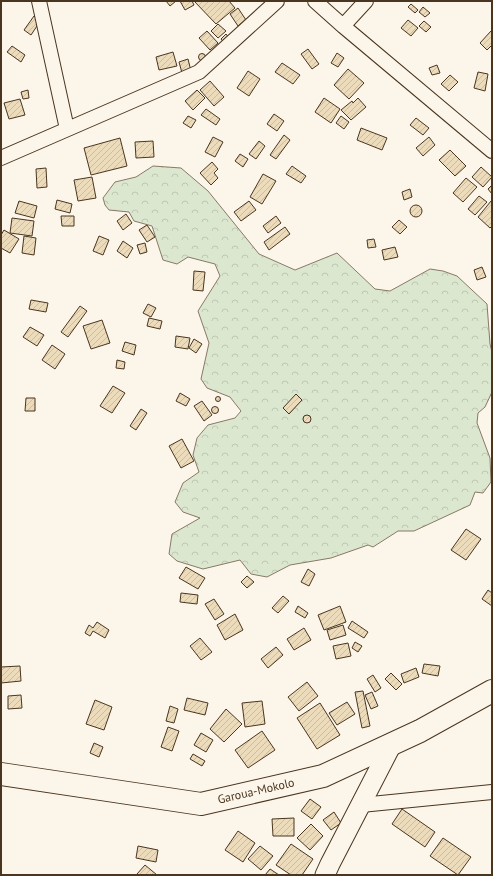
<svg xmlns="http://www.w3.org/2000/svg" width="493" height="876" viewBox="0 0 493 876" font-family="'PT Sans',sans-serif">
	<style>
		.forest { fill: url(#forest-crowns); stroke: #887966 }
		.building { fill: url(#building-hatch); stroke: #4a3520 }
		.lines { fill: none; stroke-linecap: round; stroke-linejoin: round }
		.street-casing { stroke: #4a3520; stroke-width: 16 }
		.secondary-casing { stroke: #4a3520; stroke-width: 21 }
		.primary-casing { stroke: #4a3520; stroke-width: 24 }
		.street { stroke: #fbf6e9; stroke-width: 14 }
		.secondary { stroke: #fbf6e9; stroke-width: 19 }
		.primary { stroke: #fbf6e9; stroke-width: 22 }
		.labels { text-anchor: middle; stroke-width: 3; stroke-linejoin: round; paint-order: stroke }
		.street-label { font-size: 12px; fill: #4a3520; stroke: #fbf6e9 }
	</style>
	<defs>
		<pattern id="forest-crowns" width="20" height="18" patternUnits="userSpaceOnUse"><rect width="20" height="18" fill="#dce7d0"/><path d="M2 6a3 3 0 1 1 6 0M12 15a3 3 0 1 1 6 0" fill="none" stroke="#bec7b2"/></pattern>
		<pattern id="building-hatch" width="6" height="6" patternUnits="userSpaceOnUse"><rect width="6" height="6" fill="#ecdcbc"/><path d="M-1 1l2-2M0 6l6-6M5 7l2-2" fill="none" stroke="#ccbda1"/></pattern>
	</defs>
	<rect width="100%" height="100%" fill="#fbf6e9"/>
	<path class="forest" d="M 153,166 L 181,168 L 208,191 L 259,254 L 295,270 L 337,253 L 375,289 L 390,291 L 430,269 L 443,271 L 457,276 L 487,304 L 490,344 L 492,352 L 492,392 L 485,407 L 478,413 L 477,423 L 490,458 L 491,482 L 483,493 L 475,492 L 470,505 L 414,531 L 398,531 L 373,547 L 368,545 L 331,558 L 290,565 L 267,577 L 251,574 L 240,560 L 203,569 L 177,561 L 169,554 L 172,534 L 200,518 L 183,512 L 175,502 L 183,483 L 199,472 L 193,455 L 197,438 L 208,425 L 235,418 L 241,411 L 230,397 L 207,388 L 201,379 L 209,343 L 198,311 L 220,276 L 215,264 L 188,257 L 177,264 L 163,260 L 152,226 L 134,221 L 129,212 L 109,210 L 105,205 L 103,198 L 115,182 L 136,177 Z"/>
	<path class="building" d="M 166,1 L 176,1 L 170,6 Z
		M 180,1 L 192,1 L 194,5 L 185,10 Z
		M 194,1 L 229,1 L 235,8 L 216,24 Z
		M 411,4 L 418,10 L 415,13 L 408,7 Z
		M 423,7 L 430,13 L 425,17 L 419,12 Z
		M 238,8 L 246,20 L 238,26 L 230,14 Z
		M 34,16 L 41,20 L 31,35 L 24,30 Z
		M 408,20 L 418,28 L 411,36 L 401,28 Z
		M 424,21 L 431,27 L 426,32 L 419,26 Z
		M 218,24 L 226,31 L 218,38 L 211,31 Z
		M 207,31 L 218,43 L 210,50 L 199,38 Z
		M 491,31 L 492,32 L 492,45 L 487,50 L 480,43 Z
		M 226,34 L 230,39 L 225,44 L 221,39 Z
		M 12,46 L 25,55 L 21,62 L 7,52 Z
		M 308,49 L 319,64 L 312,69 L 301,54 Z
		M 173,52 L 177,66 L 159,70 L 156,57 Z
		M 337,53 L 344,58 L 338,67 L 331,63 Z
		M198.5 57a3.5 3.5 0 1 1 7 0a3.5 3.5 0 1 1-7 0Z
		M 188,59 L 191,71 L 182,73 L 179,62 Z
		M 282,63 L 300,75 L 293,84 L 275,72 Z
		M 437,65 L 440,73 L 432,75 L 429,68 Z
		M 348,69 L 364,83 L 349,99 L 334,85 Z
		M 248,71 L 260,79 L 249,96 L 237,88 Z
		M 478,72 L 488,74 L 485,91 L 474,88 Z
		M 450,75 L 458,82 L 449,91 L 441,84 Z
		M 210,81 L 224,97 L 214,106 L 200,90 Z
		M 28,90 L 29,98 L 23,99 L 21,92 Z
		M 197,90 L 205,98 L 193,110 L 185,101 Z
		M 324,98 L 340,109 L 331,123 L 315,112 Z
		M 358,98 L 366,107 L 351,120 L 341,110 L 352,101 L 353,103 Z
		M 20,99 L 25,115 L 9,119 L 4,103 Z
		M 206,109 L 220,119 L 216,125 L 201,115 Z
		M 274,114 L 284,121 L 277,131 L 267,124 Z
		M 188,116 L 196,120 L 191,128 L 183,123 Z
		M 341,116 L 349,122 L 344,129 L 336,123 Z
		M 416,118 L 429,128 L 423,135 L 410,125 Z
		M 361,128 L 387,138 L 382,150 L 357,140 Z
		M 284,135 L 290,140 L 276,159 L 270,155 Z
		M 213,137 L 223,142 L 215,157 L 205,152 Z
		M 429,137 L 435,145 L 423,156 L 416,148 Z
		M 120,138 L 127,166 L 91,175 L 84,148 Z
		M 153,141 L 154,157 L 136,158 L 135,142 Z
		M 259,141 L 265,146 L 256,159 L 249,154 Z
		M 450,150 L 466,166 L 455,176 L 439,160 Z
		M 240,154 L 248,159 L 243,167 L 235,161 Z
		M 212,162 L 218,169 L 214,173 L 218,178 L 211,185 L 200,173 Z
		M 292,166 L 306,176 L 301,183 L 286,174 Z
		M 481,167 L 492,177 L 483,187 L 472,177 Z
		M 46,168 L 47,187 L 37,188 L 36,169 Z
		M 263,174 L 276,181 L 262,204 L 250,197 Z
		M 92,177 L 96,198 L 78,201 L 74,180 Z
		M 466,178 L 477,187 L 463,202 L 453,193 Z
		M 492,185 L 492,194 L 488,189 Z
		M 410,189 L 412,197 L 404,200 L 402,192 Z
		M 479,196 L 487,202 L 475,215 L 468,209 Z
		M 57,200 L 72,204 L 70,213 L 55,209 Z
		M 19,201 L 37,206 L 34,218 L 15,213 Z
		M 249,201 L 256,210 L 241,221 L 234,212 Z
		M 491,201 L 492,202 L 492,226 L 490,228 L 478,217 Z
		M410 211a6 6 0 1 1 12 0a6 6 0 1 1-12 0Z
		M 126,214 L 132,223 L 123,230 L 117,221 Z
		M 61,216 L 74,216 L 74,226 L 62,226 Z
		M 276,216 L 281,223 L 268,233 L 263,226 Z
		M 12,218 L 34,221 L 32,236 L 10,233 Z
		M 399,220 L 407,227 L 400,234 L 392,227 Z
		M 147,225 L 155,237 L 147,242 L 139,230 Z
		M 285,227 L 290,234 L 269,250 L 264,242 Z
		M 4,230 L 19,239 L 10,253 L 1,248 L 1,235 Z
		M 24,236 L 36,238 L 34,255 L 22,253 Z
		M 99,236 L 109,240 L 103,255 L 93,251 Z
		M 374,239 L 376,247 L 368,248 L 367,240 Z
		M 123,241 L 133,248 L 127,258 L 117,251 Z
		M 145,243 L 147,252 L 140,254 L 137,245 Z
		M 395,247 L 398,257 L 384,260 L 382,250 Z
		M 482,267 L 486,277 L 477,280 L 474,270 Z
		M 194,271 L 205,272 L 203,291 L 193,290 Z
		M 31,300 L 48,303 L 46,312 L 29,309 Z
		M 148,304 L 156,308 L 151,317 L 143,313 Z
		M 80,306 L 87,311 L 68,337 L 61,332 Z
		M 149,318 L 162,321 L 160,329 L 147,326 Z
		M 102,320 L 110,343 L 91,349 L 83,326 Z
		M 30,327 L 44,335 L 37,346 L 23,337 Z
		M 176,336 L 190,338 L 188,349 L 175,347 Z
		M 194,339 L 202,344 L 196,353 L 189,348 Z
		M 125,342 L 136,345 L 134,355 L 122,351 Z
		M 52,345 L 65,354 L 55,369 L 42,360 Z
		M 117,360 L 125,362 L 124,369 L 116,368 Z
		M 113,386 L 125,393 L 112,413 L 100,406 Z
		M 180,393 L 190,399 L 186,406 L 176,401 Z
		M 296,394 L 302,400 L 289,414 L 283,408 Z
		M215.5 399a2.5 2.5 0 1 1 5 0a2.5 2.5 0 1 1-5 0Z
		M 26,398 L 35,398 L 35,411 L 25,411 Z
		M 202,401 L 212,415 L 204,421 L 194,406 Z
		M211.5 410a3.5 3.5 0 1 1 7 0a3.5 3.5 0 1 1-7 0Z
		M 141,409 L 147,413 L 136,430 L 130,426 Z
		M303 419a4 4 0 1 1 8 0a4 4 0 1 1-8 0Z
		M 182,439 L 194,461 L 181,468 L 169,446 Z
		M 466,529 L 481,539 L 466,560 L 451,550 Z
		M 186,567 L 205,578 L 198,589 L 179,578 Z
		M 308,569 L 315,574 L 309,586 L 301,582 Z
		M 247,576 L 254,582 L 247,588 L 241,582 Z
		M 488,590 L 492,593 L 492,606 L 482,599 Z
		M 181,593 L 198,595 L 197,604 L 180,602 Z
		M 283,596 L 289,601 L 278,613 L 272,608 Z
		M 214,599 L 224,614 L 215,620 L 205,604 Z
		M 298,606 L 308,613 L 305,618 L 295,612 Z
		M 340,606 L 346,622 L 324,630 L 318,615 Z
		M 235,614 L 243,630 L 225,640 L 217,625 Z
		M 352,621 L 368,632 L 364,638 L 348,628 Z
		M 97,622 L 109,630 L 105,638 L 93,631 L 90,636 L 85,633 L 89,625 L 93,628 Z
		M 343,625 L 346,635 L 330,640 L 327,630 Z
		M 304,628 L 311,640 L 294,650 L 287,639 Z
		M 200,638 L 212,652 L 201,660 L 190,646 Z
		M 355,642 L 362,646 L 358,652 L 352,648 Z
		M 348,643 L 351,656 L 336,659 L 333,646 Z
		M 276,647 L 283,655 L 268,668 L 261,659 Z
		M 424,664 L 440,666 L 438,676 L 422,673 Z
		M 20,666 L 21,681 L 1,683 L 1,667 Z
		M 416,668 L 419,677 L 404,683 L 401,674 Z
		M 391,673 L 402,684 L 396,690 L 385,679 Z
		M 373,675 L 381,688 L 375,692 L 367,679 Z
		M 307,682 L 318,696 L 299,711 L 288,697 Z
		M 363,691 L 370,726 L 362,728 L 355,692 Z
		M 372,692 L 378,706 L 371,709 L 365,695 Z
		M 21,695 L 22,708 L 8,709 L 8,696 Z
		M 187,698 L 208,703 L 205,715 L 184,710 Z
		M 95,700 L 112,707 L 104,730 L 86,724 Z
		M 262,701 L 265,724 L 245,727 L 242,703 Z
		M 347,702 L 355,714 L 337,725 L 329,713 Z
		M 320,703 L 340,735 L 317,749 L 297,718 Z
		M 170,706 L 178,709 L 174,723 L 166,721 Z
		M 226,709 L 242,724 L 224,742 L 210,729 Z
		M 168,727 L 179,731 L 172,751 L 161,747 Z
		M 262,731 L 275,750 L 248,768 L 235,750 Z
		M 201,733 L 213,740 L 206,752 L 194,745 Z
		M 94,743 L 103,747 L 99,757 L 90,753 Z
		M 193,754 L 205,761 L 202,766 L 190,759 Z
		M 310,799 L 321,807 L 312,819 L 301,811 Z
		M 402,809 L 435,832 L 425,847 L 392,824 Z
		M 334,812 L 341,823 L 331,830 L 323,820 Z
		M 294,818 L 294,836 L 273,836 L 272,819 Z
		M 311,824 L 323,836 L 310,850 L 297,838 Z
		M 238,831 L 255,843 L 243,862 L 225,850 Z
		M 443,838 L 471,857 L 458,875 L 430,856 Z
		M 291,844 L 313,859 L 302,875 L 291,875 L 276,865 Z
		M 138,846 L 158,850 L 156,862 L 136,858 Z
		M 260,846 L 273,856 L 261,870 L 248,859 Z
		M 145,865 L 157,875 L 139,875 L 137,874 Z
		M 270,869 L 279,875 L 265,875 Z"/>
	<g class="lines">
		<g class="street-casing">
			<path id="street" d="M 39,1 L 67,129
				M 315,1 L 343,26 L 492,151
				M 343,26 L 366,1
				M 1,158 L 199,72 L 277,1
				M 361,805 L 492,792"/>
		</g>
		<g class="secondary-casing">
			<path id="secondary" d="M 325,875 L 330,864 L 392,744"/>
		</g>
		<g class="primary-casing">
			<path id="primary" d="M 1,774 L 201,804 L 323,776 L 420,731 L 492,691"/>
		</g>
		<use href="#street" class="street"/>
		<use href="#secondary" class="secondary"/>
		<use href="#primary" class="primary"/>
	</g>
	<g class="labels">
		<g class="street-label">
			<text transform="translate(256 791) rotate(-13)" y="4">Garoua-Mokolo</text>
		</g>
	</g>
	<rect width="493" height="876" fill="none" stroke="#4a3520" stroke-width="4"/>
</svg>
